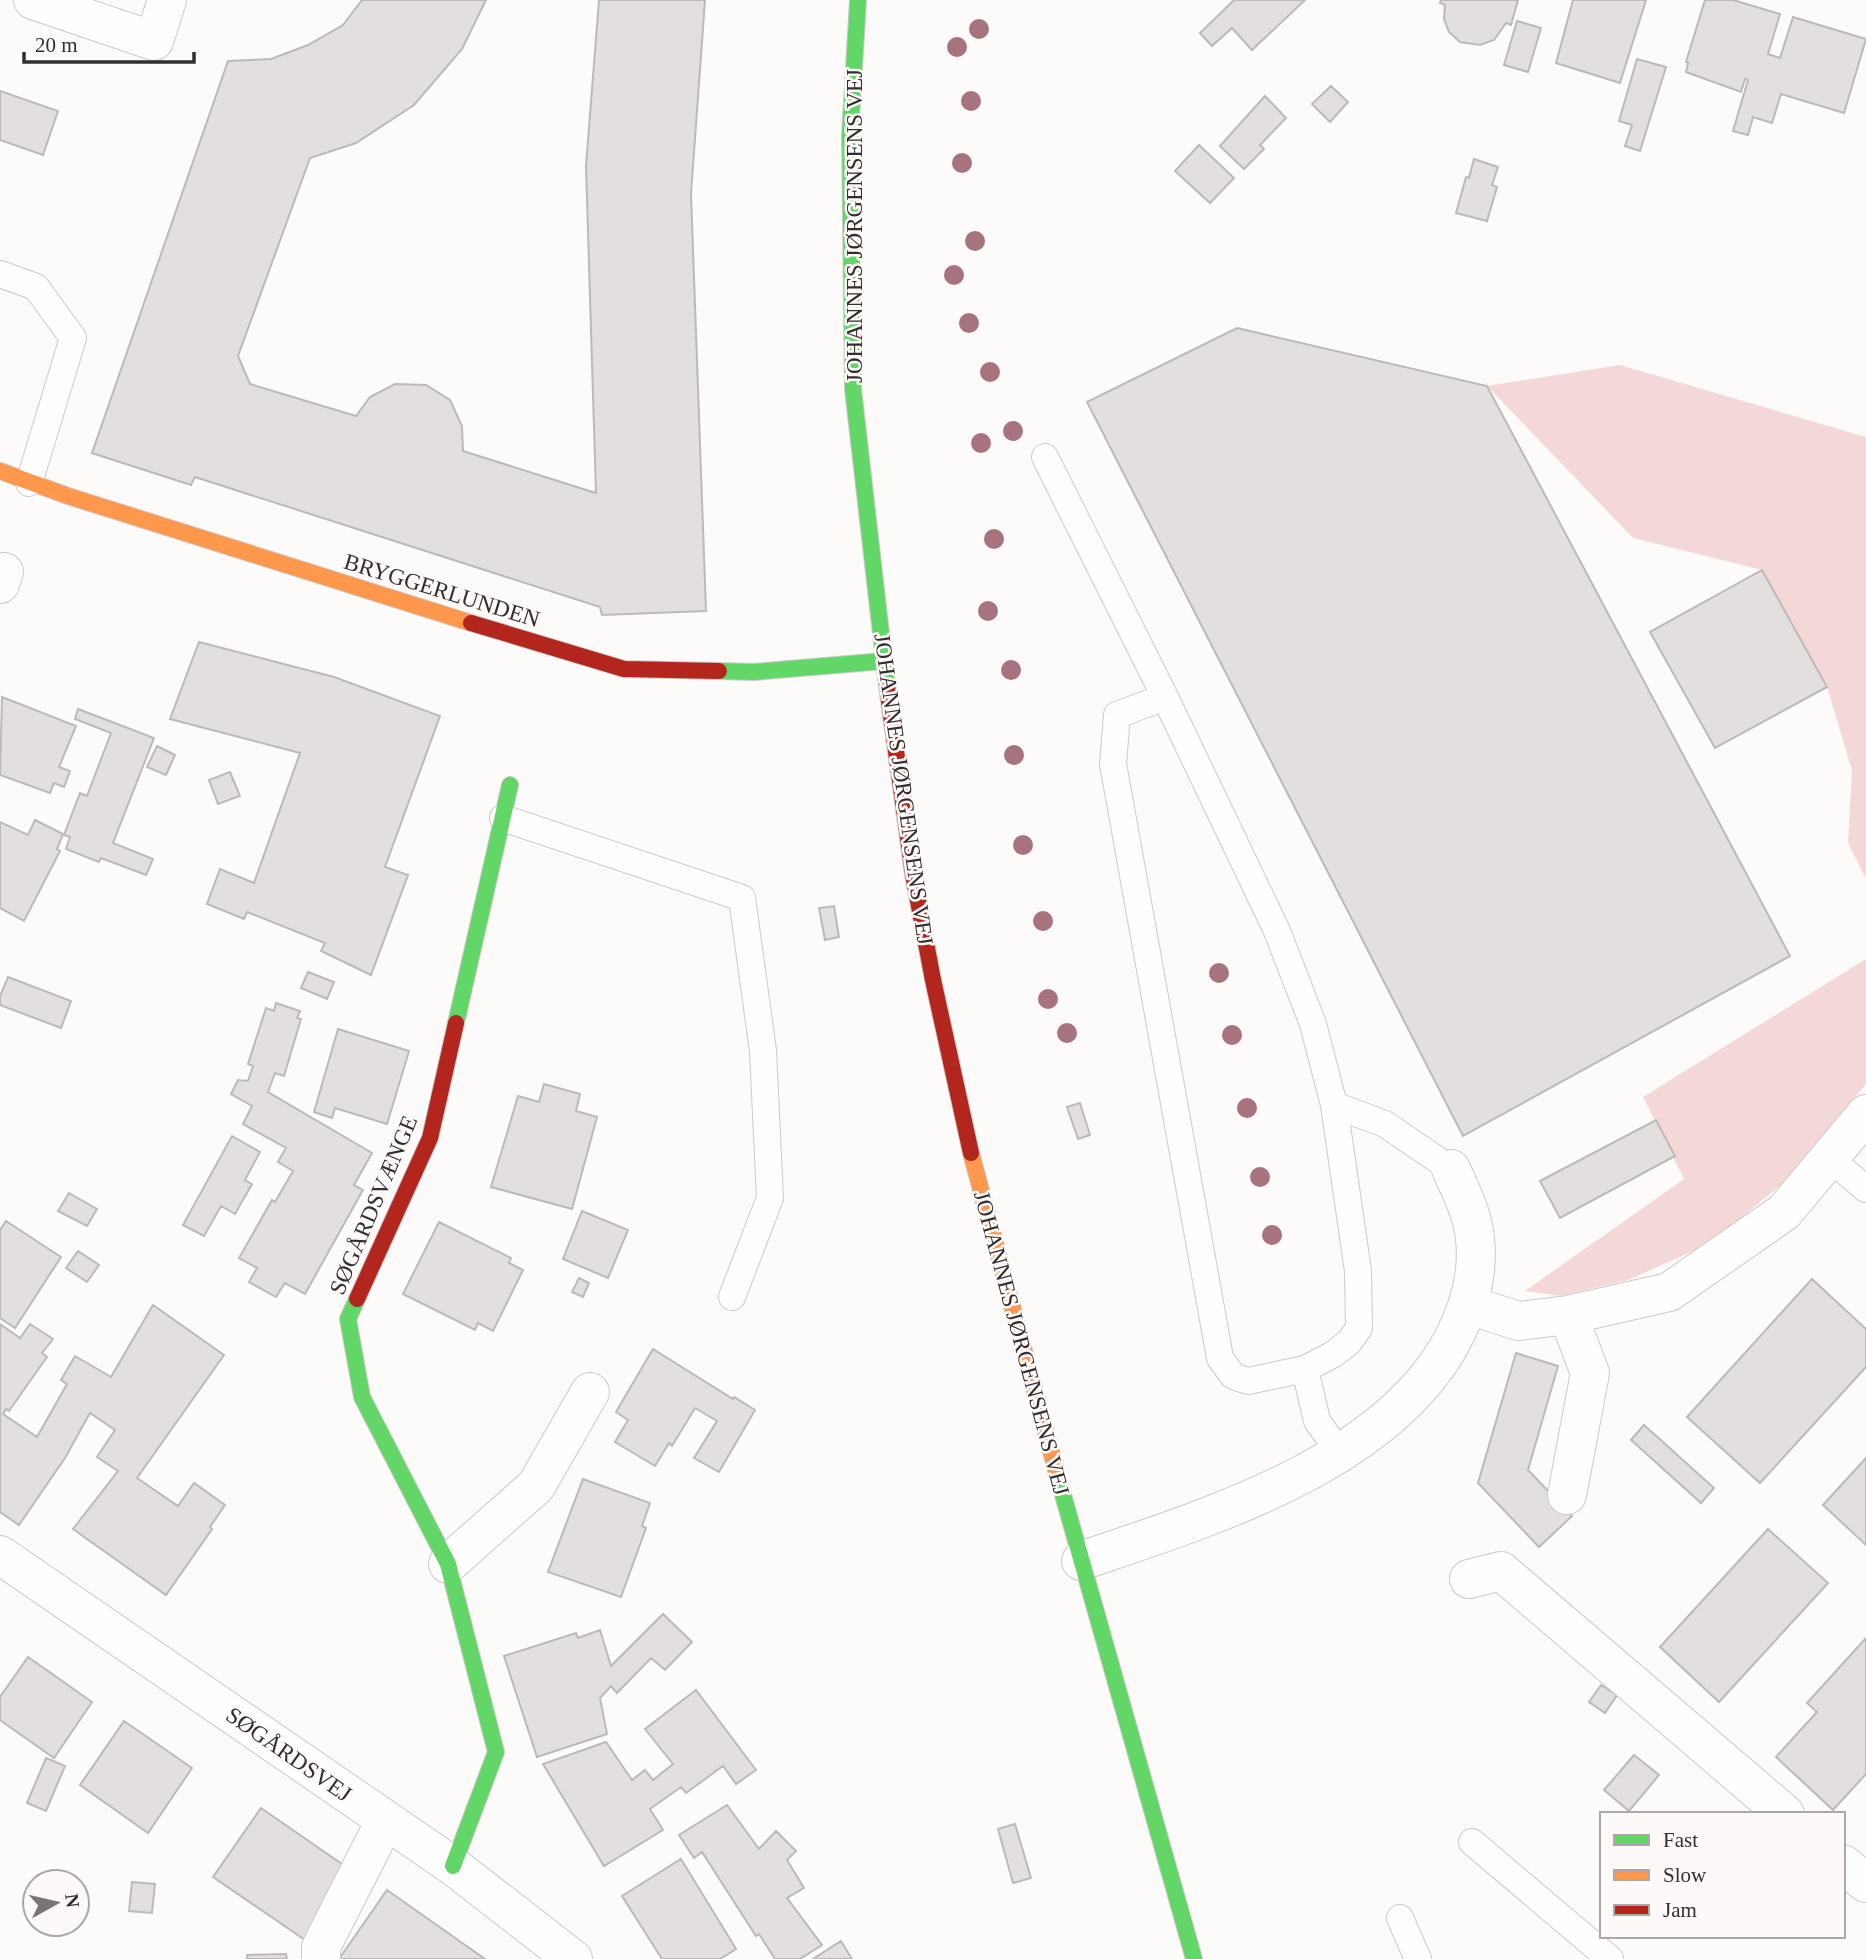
<svg xmlns="http://www.w3.org/2000/svg" width="1866" height="1959" viewBox="0 0 1866 1959" font-family="'Times New Roman',serif">
	<style>
		.green { fill: #f4d8d8 }
		.building { fill: #e4dfdf; stroke: #bdb9b9; stroke-width: 2 }
		.lines { fill: none; stroke-linecap: round; stroke-linejoin: round }
		.lane-casing { stroke: #cdc9c9; stroke-width: 28 }
		.street-casing { stroke: #cdc9c9; stroke-width: 40 }
		.fast-casing { stroke: #cdc9c9; stroke-width: 18 }
		.slow-casing { stroke: #cdc9c9; stroke-width: 18 }
		.jam-casing { stroke: #cdc9c9; stroke-width: 18 }
		.lane { stroke: #fffefe; stroke-width: 26 }
		.street { stroke: #fffefe; stroke-width: 38 }
		.fast { stroke: #63d668; stroke-width: 16 }
		.slow { stroke: #ff974d; stroke-width: 16 }
		.jam { stroke: #b3261e; stroke-width: 16 }
		.tree { fill: #a6737e }
		.labels { text-anchor: middle; stroke-width: 5; stroke-linejoin: round; paint-order: stroke }
		.street-label { font-size: 23px; fill: #332e2e; stroke: #fef9f9 }
	</style>
	<rect width="100%" height="100%" fill="#fdfafa"/>
	<path class="green" d="M 1620,365 L 1866,437 L 1866,879 L 1848,843 L 1852,770 L 1827,687 L 1762,570 L 1633,538 L 1487,386 Z
		M 1866,959 L 1866,1084 L 1788,1179 L 1709,1244 L 1628,1280 L 1561,1296 L 1525,1291 L 1684,1179 L 1643,1097 Z"/>
	<path class="building" d="M 362,0 L 486,0 L 462,49 L 414,105 L 356,143 L 310,158 L 238,356 L 250,384 L 356,416 L 370,397 L 395,384 L 426,385 L 450,400 L 462,426 L 463,451 L 596,493 L 586,166 L 599,0 L 705,0 L 691,194 L 706,611 L 602,615 L 600,607 L 195,477 L 191,485 L 92,453 L 228,61 L 271,59 L 308,45 L 343,25 Z
		M 1234,0 L 1305,0 L 1252,50 L 1232,28 L 1212,46 L 1200,33 Z
		M 1441,0 L 1518,0 L 1511,25 L 1506,23 L 1494,40 L 1480,45 L 1460,42 L 1449,32 L 1444,19 L 1445,5 L 1440,3 Z
		M 1573,0 L 1646,0 L 1620,83 L 1556,63 Z
		M 1705,0 L 1733,0 L 1780,14 L 1768,54 L 1780,58 L 1793,17 L 1866,39 L 1844,113 L 1781,94 L 1772,123 L 1753,117 L 1748,135 L 1733,131 L 1748,80 L 1745,79 L 1741,92 L 1686,72 L 1688,63 L 1686,62 Z
		M 1517,21 L 1541,28 L 1528,72 L 1504,65 Z
		M 1637,59 L 1666,67 L 1640,151 L 1625,146 L 1632,125 L 1619,121 Z
		M 1331,86 L 1348,102 L 1330,122 L 1312,104 Z
		M 0,91 L 58,111 L 43,155 L 0,140 Z
		M 1265,96 L 1286,118 L 1260,145 L 1264,149 L 1244,169 L 1220,146 Z
		M 1199,145 L 1234,178 L 1210,203 L 1175,171 Z
		M 1474,159 L 1498,167 L 1492,185 L 1497,187 L 1487,221 L 1456,213 L 1466,177 L 1469,178 Z
		M 1237,328 L 1487,386 L 1790,956 L 1463,1136 L 1087,402 Z
		M 1762,570 L 1827,687 L 1715,748 L 1650,632 Z
		M 199,642 L 334,677 L 440,716 L 385,867 L 408,875 L 371,975 L 321,951 L 325,943 L 247,912 L 244,919 L 207,904 L 220,869 L 254,883 L 300,753 L 170,719 Z
		M 2,697 L 76,726 L 59,767 L 70,771 L 64,787 L 54,783 L 50,793 L 0,775 Z
		M 78,709 L 154,738 L 113,843 L 153,859 L 146,875 L 101,858 L 99,862 L 66,849 L 70,837 L 64,835 L 80,793 L 87,796 L 111,733 L 75,719 Z
		M 157,746 L 175,755 L 166,775 L 147,767 Z
		M 230,772 L 240,796 L 218,804 L 209,780 Z
		M 35,820 L 63,834 L 57,849 L 60,851 L 24,921 L 0,908 L 0,822 L 28,835 Z
		M 834,906 L 839,937 L 825,940 L 819,908 Z
		M 308,972 L 334,982 L 327,999 L 301,988 Z
		M 8,977 L 71,1001 L 61,1028 L 0,1005 L 0,996 Z
		M 276,1003 L 300,1011 L 297,1018 L 301,1019 L 284,1076 L 275,1073 L 268,1092 L 372,1153 L 354,1185 L 363,1190 L 305,1294 L 285,1283 L 276,1297 L 249,1282 L 257,1268 L 239,1258 L 272,1200 L 275,1202 L 293,1171 L 278,1162 L 286,1148 L 243,1124 L 252,1106 L 231,1094 L 238,1080 L 248,1081 L 253,1066 L 248,1064 L 266,1008 L 274,1011 Z
		M 338,1029 L 409,1051 L 387,1124 L 335,1108 L 332,1118 L 314,1112 Z
		M 544,1084 L 580,1094 L 576,1111 L 597,1117 L 572,1209 L 491,1187 L 518,1096 L 539,1102 Z
		M 1080,1103 L 1090,1135 L 1078,1139 L 1067,1107 Z
		M 1656,1120 L 1675,1156 L 1560,1218 L 1540,1181 Z
		M 232,1136 L 260,1152 L 245,1180 L 252,1184 L 235,1214 L 221,1206 L 204,1236 L 183,1225 Z
		M 69,1193 L 97,1209 L 87,1226 L 58,1211 Z
		M 582,1211 L 628,1230 L 608,1278 L 563,1259 Z
		M 6,1221 L 61,1257 L 15,1328 L 0,1318 L 0,1230 Z
		M 439,1222 L 511,1258 L 509,1263 L 523,1270 L 493,1331 L 478,1323 L 475,1330 L 403,1294 Z
		M 78,1251 L 99,1265 L 87,1282 L 66,1268 Z
		M 579,1278 L 589,1283 L 583,1297 L 572,1292 Z
		M 1812,1279 L 1866,1329 L 1866,1367 L 1760,1483 L 1687,1417 Z
		M 153,1305 L 224,1355 L 137,1478 L 178,1506 L 194,1483 L 225,1505 L 210,1527 L 212,1529 L 166,1595 L 73,1529 L 118,1471 L 97,1457 L 115,1430 L 90,1413 L 65,1458 L 19,1525 L 0,1512 L 0,1324 L 20,1338 L 30,1324 L 53,1339 L 42,1353 L 47,1357 L 9,1411 L 6,1409 L 3,1414 L 37,1437 L 67,1384 L 61,1380 L 75,1356 L 111,1377 Z
		M 653,1349 L 733,1399 L 734,1397 L 755,1410 L 719,1472 L 694,1458 L 717,1421 L 695,1408 L 672,1446 L 669,1443 L 655,1466 L 615,1442 L 628,1420 L 616,1412 Z
		M 1516,1353 L 1558,1366 L 1528,1470 L 1572,1516 L 1539,1547 L 1478,1483 Z
		M 1644,1425 L 1714,1488 L 1701,1503 L 1631,1440 Z
		M 1866,1458 L 1866,1545 L 1823,1505 Z
		M 583,1479 L 650,1503 L 642,1526 L 646,1528 L 621,1597 L 548,1572 Z
		M 1768,1529 L 1828,1583 L 1719,1702 L 1660,1647 Z
		M 663,1614 L 692,1642 L 665,1670 L 651,1658 L 617,1693 L 611,1686 L 600,1698 L 607,1734 L 537,1757 L 504,1656 L 576,1633 L 578,1638 L 600,1630 L 611,1666 Z
		M 1866,1638 L 1866,1774 L 1833,1810 L 1776,1757 L 1817,1712 L 1807,1703 Z
		M 28,1657 L 92,1702 L 54,1758 L 0,1720 L 0,1697 Z
		M 1601,1685 L 1617,1695 L 1605,1713 L 1589,1702 Z
		M 696,1690 L 756,1770 L 736,1784 L 723,1766 L 686,1793 L 681,1787 L 650,1809 L 663,1830 L 604,1866 L 543,1764 L 606,1742 L 632,1780 L 645,1770 L 653,1780 L 673,1764 L 645,1729 Z
		M 124,1721 L 192,1768 L 148,1833 L 80,1785 Z
		M 1634,1755 L 1659,1775 L 1629,1811 L 1604,1790 Z
		M 46,1758 L 65,1766 L 46,1811 L 27,1803 Z
		M 727,1805 L 759,1849 L 776,1831 L 796,1851 L 787,1860 L 804,1888 L 787,1898 L 822,1945 L 800,1959 L 775,1959 L 759,1934 L 756,1936 L 702,1852 L 694,1858 L 679,1835 Z
		M 261,1808 L 355,1873 L 308,1942 L 213,1877 Z
		M 1015,1824 L 1031,1878 L 1013,1883 L 998,1829 Z
		M 681,1859 L 736,1949 L 720,1959 L 662,1959 L 622,1896 Z
		M 132,1882 L 155,1884 L 152,1913 L 129,1911 Z
		M 387,1890 L 485,1959 L 339,1959 Z
		M 841,1941 L 852,1959 L 813,1959 Z
		M 286,1954 L 287,1959 L 247,1959 L 247,1955 Z"/>
	<g class="lines">
		<g class="lane-casing">
			<path id="lane" d="M 0,274 L 36,287 L 73,338 L 29,483
				M 1045,457 L 1165,697 L 1277,931 L 1313,1024 L 1334,1105 L 1358,1271 L 1359,1328 L 1349,1342 L 1334,1354 L 1305,1369 L 1248,1381 L 1233,1376 L 1220,1358 L 1113,764 L 1117,715 L 1165,697
				M 503,818 L 742,898 L 763,1051 L 770,1198 L 732,1297
				M 1334,1105 L 1385,1124 L 1451,1169
				M 1829,1158 L 1866,1189
				M 1305,1369 L 1317,1421 L 1340,1453
				M 1472,1842 L 1610,1959
				M 1400,1918 L 1418,1959"/>
		</g>
		<g class="street-casing">
			<path id="street" d="M 33,0 L 154,41 L 167,0
				M 0,584 L 4,572
				M 1468,1305 L 1519,1321 L 1568,1315 L 1669,1292 L 1784,1212 L 1866,1114
				M 1567,1495 L 1590,1373 L 1568,1315
				M 0,1555 L 453,1866 L 573,1959
				M 1081,1561 C 1207,1518 1385,1465 1452,1341 C 1469,1309 1479,1276 1475,1239 C 1473,1214 1461,1192 1451,1169
				M 448,1564 L 536,1486 L 590,1392
				M 1469,1579 L 1501,1571 L 1785,1814
				M 1843,1864 L 1866,1883
				M 321,1959 L 321,1947 L 385,1821"/>
		</g>
		<g class="fast-casing">
			<path id="fast" d="M 858,0 L 850,135 L 853,389 L 887,686
				M 719,671 L 754,672 L 884,661
				M 456,1023 L 510,785
				M 357,1299 L 348,1319 L 362,1397 L 448,1564 L 496,1752 L 453,1866
				M 1056,1470 L 1194,1959"/>
		</g>
		<g class="slow-casing">
			<path id="slow" d="M 0,471 L 68,496 L 471,623
				M 971,1153 L 1056,1470"/>
		</g>
		<g class="jam-casing">
			<path id="jam" d="M 471,623 L 624,669 L 719,671
				M 887,686 L 913,874 L 933,980 L 971,1153
				M 357,1299 L 430,1138 L 456,1023"/>
		</g>
		<use href="#lane" class="lane"/>
		<use href="#street" class="street"/>
		<use href="#fast" class="fast"/>
		<use href="#slow" class="slow"/>
		<use href="#jam" class="jam"/>
	</g>
	<g class="tree">
		<circle cx="979" cy="29" r="10"/>
		<circle cx="957" cy="47" r="10"/>
		<circle cx="971" cy="101" r="10"/>
		<circle cx="962" cy="163" r="10"/>
		<circle cx="975" cy="241" r="10"/>
		<circle cx="954" cy="275" r="10"/>
		<circle cx="969" cy="323" r="10"/>
		<circle cx="990" cy="372" r="10"/>
		<circle cx="1013" cy="431" r="10"/>
		<circle cx="981" cy="443" r="10"/>
		<circle cx="994" cy="539" r="10"/>
		<circle cx="988" cy="611" r="10"/>
		<circle cx="1011" cy="670" r="10"/>
		<circle cx="1014" cy="755" r="10"/>
		<circle cx="1023" cy="845" r="10"/>
		<circle cx="1043" cy="921" r="10"/>
		<circle cx="1219" cy="973" r="10"/>
		<circle cx="1048" cy="999" r="10"/>
		<circle cx="1067" cy="1033" r="10"/>
		<circle cx="1232" cy="1035" r="10"/>
		<circle cx="1247" cy="1108" r="10"/>
		<circle cx="1260" cy="1177" r="10"/>
		<circle cx="1272" cy="1235" r="10"/>
	</g>
	<g class="labels">
		<g class="street-label">
			<text transform="translate(854 226) rotate(-90)" y="8">JOHANNES JØRGENSENS VEJ</text>
			<text transform="translate(442 590) rotate(17)" y="8">BRYGGERLUNDEN</text>
			<text transform="translate(904 789) rotate(82)" y="8">JOHANNES JØRGENSENS VEJ</text>
			<text transform="translate(373 1205) rotate(-67)" y="8">SØGÅRDSVÆNGE</text>
			<text transform="translate(1022 1343) rotate(75)" y="8">JOHANNES JØRGENSENS VEJ</text>
			<text transform="translate(289 1754) rotate(35)" y="8">SØGÅRDSVEJ</text>
		</g>
	</g>
	<rect x="1600" y="1812" width="245" height="126" fill="#fef9f9" stroke="#ada8a8" stroke-width="2"/>
	<rect x="1614" y="1835" width="35" height="10" fill="#63d668" stroke="#ada8a8" stroke-width="2"/>
	<text x="1663" y="1847" font-size="21" fill="#332e2e">Fast</text>
	<rect x="1614" y="1870" width="35" height="10" fill="#ff974d" stroke="#ada8a8" stroke-width="2"/>
	<text x="1663" y="1882" font-size="21" fill="#332e2e">Slow</text>
	<rect x="1614" y="1905" width="35" height="10" fill="#b3261e" stroke="#ada8a8" stroke-width="2"/>
	<text x="1663" y="1917" font-size="21" fill="#332e2e">Jam</text>
	<g transform="translate(56 1903) rotate(82)"><circle r="33" fill="#fef9f9" stroke="#ada8a8" stroke-width="2"/>
	<path d="M0-5L12 26L0 18L-12 26Z" fill="#7a7575"/>
	<text y="-10" font-size="19" font-weight="bold" text-anchor="middle" fill="#332e2e">N</text>
	</g>
	<path d="M24 52v10h170v-10" fill="none" stroke="#332e2e" stroke-width="3.5"/>
	<text x="35" y="52" font-size="21" fill="#332e2e" stroke="#fef9f9" stroke-width="5" paint-order="stroke">20 m</text>
</svg>
